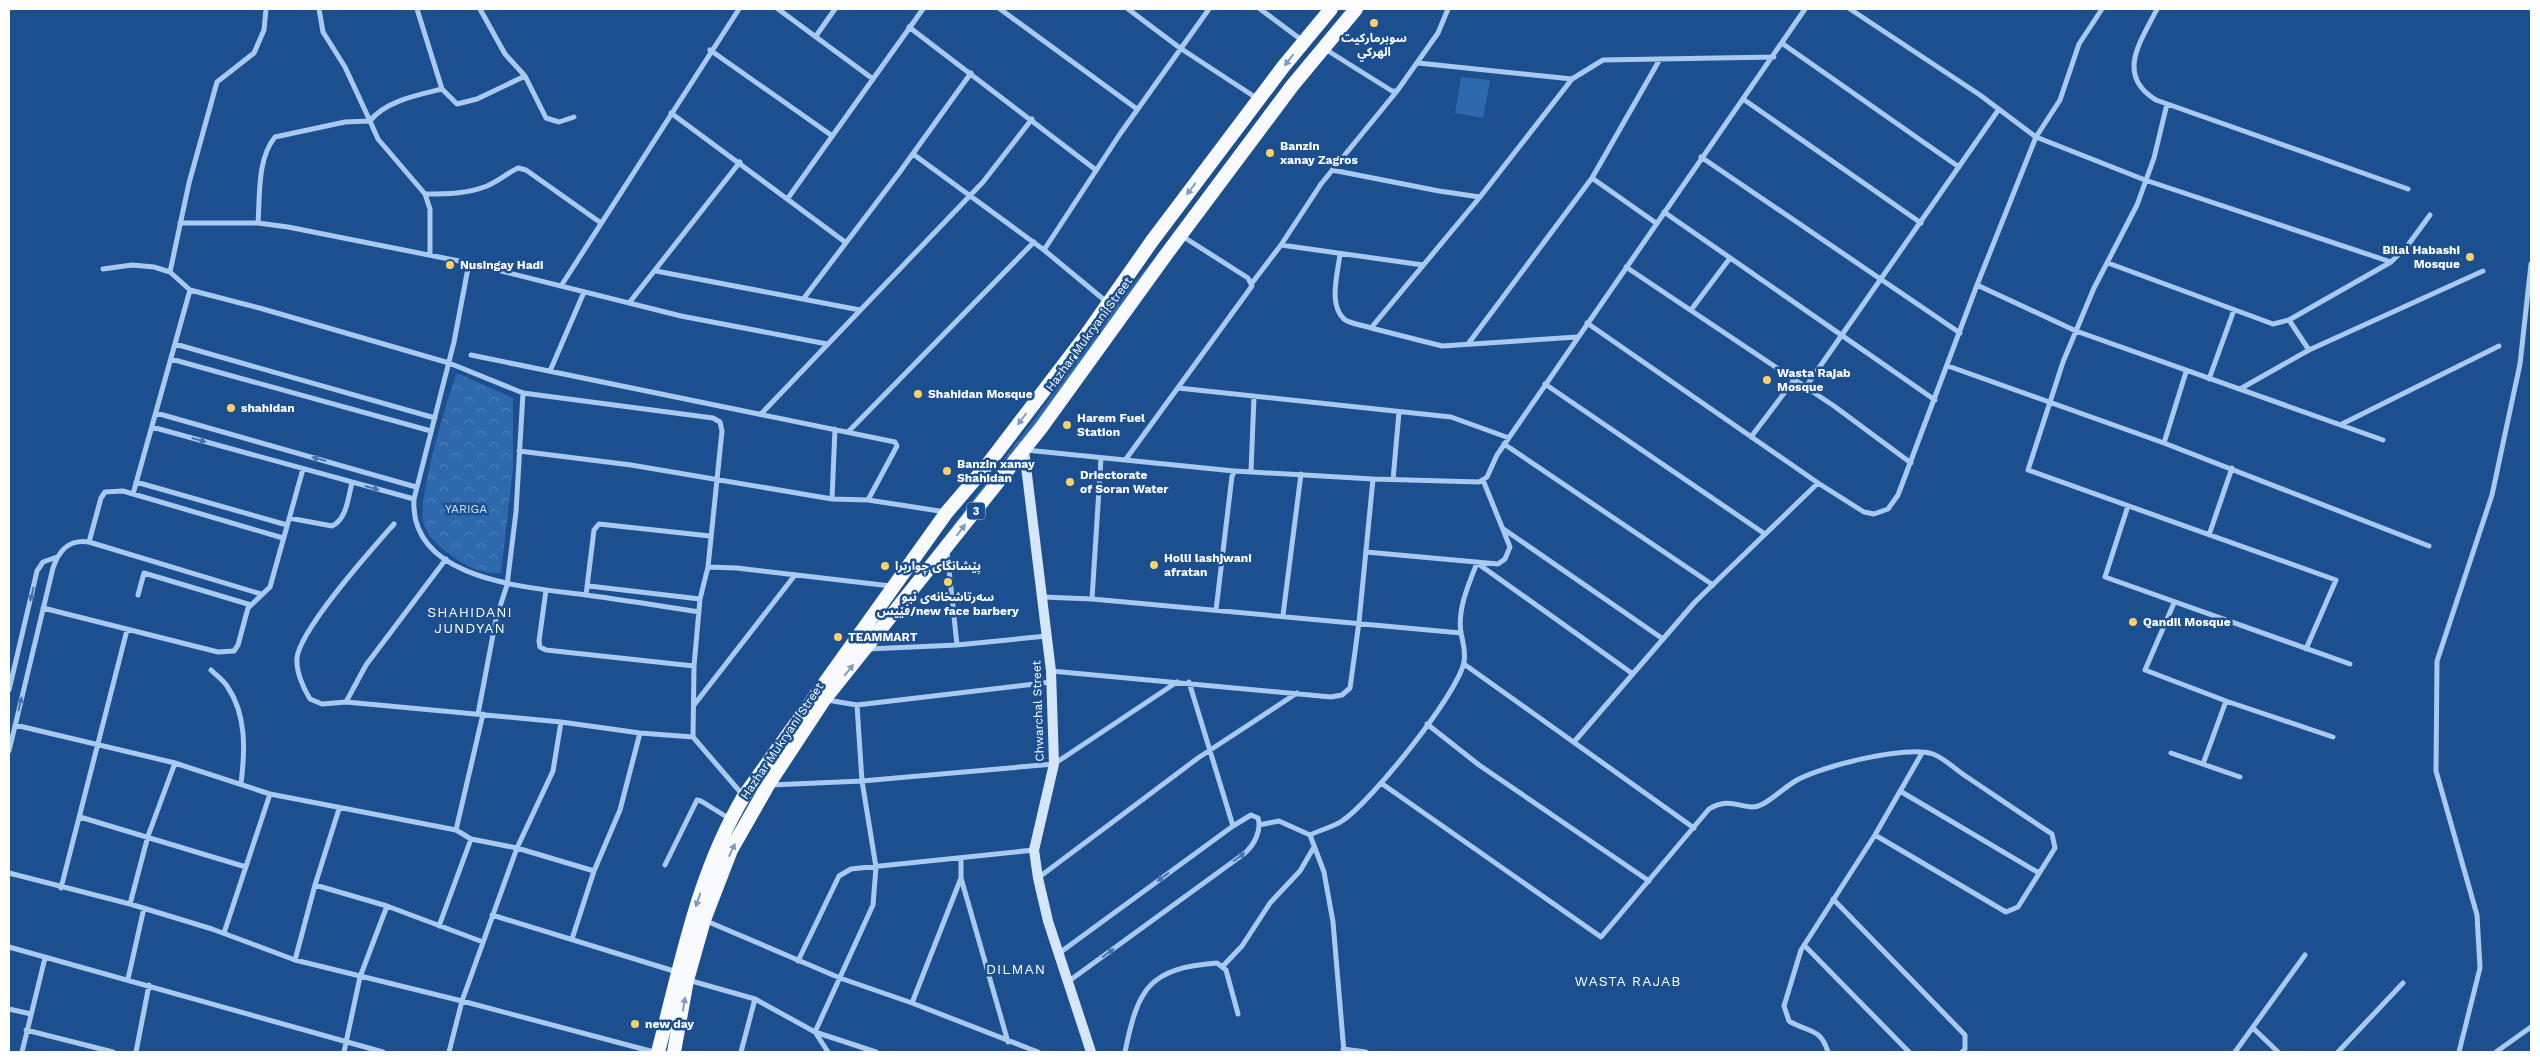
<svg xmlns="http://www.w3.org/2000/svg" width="2540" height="1061" viewBox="0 0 2540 1061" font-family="'Work Sans','Noto Sans Arabic',sans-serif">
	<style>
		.forest { fill: url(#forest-crowns) }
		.pitch { fill: #2e69ad }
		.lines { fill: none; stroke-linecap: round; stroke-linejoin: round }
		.minor { stroke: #a9c9ee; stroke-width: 5 }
		.secondary { stroke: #d6e6fa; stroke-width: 10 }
		.trunk { stroke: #f8faff; stroke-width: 14 }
		.oneway { fill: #7e9cc1 }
		.oneway2 { fill: #4674ac }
		.poi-dot { fill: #ffd166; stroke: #1b4f8f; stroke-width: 2 }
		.labels { text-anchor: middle; stroke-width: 5; stroke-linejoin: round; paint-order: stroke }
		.shield { fill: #1b4f8f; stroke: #bbcadd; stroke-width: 1 }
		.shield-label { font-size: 11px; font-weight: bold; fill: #fff }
		.poi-label { font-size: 12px; font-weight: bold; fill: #fff; stroke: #1b4f8f; text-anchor: start }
		.street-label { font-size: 12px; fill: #fff; stroke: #1b4f8f }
		.park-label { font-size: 12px; fill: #cfe3fa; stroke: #1b4f8f }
		.neighbourhood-label { font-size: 14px; letter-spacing: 1px; fill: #fff; stroke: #1b4f8f }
	</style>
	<defs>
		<pattern id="forest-crowns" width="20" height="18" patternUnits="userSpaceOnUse" patternTransform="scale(1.25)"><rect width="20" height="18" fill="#2e69ad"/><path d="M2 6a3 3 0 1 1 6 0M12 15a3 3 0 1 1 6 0" fill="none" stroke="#4d80b9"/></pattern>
	</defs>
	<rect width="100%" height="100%" fill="#1b4f8f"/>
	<path class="forest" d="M 1152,262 L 1153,265 L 1105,330 L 1069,386 L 963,522 L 782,766 C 764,796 744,827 730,860 C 705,923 692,987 676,1052 L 671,1052 L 685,970 L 705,904 L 723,856 L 751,803 L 776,762 L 826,692 L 1039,413 L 1129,288 Z
		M 457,373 L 513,398 L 513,468 L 501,573 C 485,575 467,567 455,558 C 442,549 427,538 423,521 C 418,500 447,397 457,373 Z"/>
	<path class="pitch" d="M 1461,77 L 1490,80 L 1483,118 L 1455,113 Z"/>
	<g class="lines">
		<path class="minor" d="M 417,9 L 442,89 L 457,104 L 477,99 L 525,76
			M 480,9 L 505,54 L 525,76 L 546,118 L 559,122 L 574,117
			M 778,9 L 873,79
			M 1000,9 L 1137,109
			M 1128,9 L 1180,48 L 1258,99
			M 1260,9 L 1303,41
			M 1850,9 L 1980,95 L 2036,137 L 2145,180 L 2391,262
			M 2157,9 C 2141,41 2115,75 2156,100 L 2408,189
			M 909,27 L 1096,170
			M 816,36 L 835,9
			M 1783,44 L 1959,167
			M 1325,49 L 1392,91 L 1397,91 L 1438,33 L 1448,9
			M 710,50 L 831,135
			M 1418,63 L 1572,79
			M 1743,99 L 1921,223
			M 2167,104 L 2154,158 L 2137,205 L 2094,288 L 2063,362 L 2028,470 L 2336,580 L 2306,649
			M 671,113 L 845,242
			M 913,154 L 1044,250 L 1108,303
			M 1701,157 L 1960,333
			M 1332,170 L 1439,191 L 1480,197
			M 1592,178 L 1656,223
			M 425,194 C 447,194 467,194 487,186 C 498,181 508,173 518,168 L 526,170 L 601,223
			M 788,198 L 923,9
			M 1664,212 L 1935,400
			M 180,223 L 258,223 L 288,227 L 469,263 L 681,316 L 827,344
			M 258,223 C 260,196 257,159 275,137 L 345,122 L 370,121 L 345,67 L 323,32 L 319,9
			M 1281,245 L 1423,265
			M 1044,250 L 1120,134 L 1209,9
			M 430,254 L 430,209 L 425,194 L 378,139 L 370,121 C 385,101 418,95 442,89
			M 1340,254 C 1338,272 1328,305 1344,319 C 1350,324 1363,325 1371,328
			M 469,263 L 454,342 L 414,499 C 409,581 528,587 586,595 C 624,600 661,606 699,612
			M 2108,263 L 2273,324 L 2289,320 L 2391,262 L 2408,245 L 2430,215
			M 1626,267 L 1834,406 L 1911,463
			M 103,269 L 132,265 L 154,267 L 170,272 L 190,290 L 263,309 L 449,363 L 523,393 L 713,418 L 720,422 L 722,431 L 708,567 L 700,599 L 694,666 L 693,737 L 742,794
			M 656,271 L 860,310
			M 170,272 L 189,183 L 217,82 L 254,53 L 264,30 L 266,9
			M 1252,283 L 1281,245 L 1321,184 L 1397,91
			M 1977,285 L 2076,331 L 2383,440
			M 561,286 L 739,9
			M 804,298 L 899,173 L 971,73
			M 629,303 L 740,162
			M 1691,310 L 1730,258
			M 2289,320 L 2309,350
			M 1587,323 L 1818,483 L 1864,512 L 1874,514 L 1888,509 L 1898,495 L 1977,285 L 2036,137 L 2060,100 L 2079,44 L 2102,9
			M 1577,337 L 1442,346 L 1371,328 L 1480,197 L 1572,79 L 1603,60 L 1774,57
			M 175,344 L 435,418
			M 1468,344 L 1592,178 L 1660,59
			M 471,355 L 895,442 L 897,446 L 868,500
			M 171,359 L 431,431
			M 1948,366 L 2164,443 L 2429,546
			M 550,371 L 584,292
			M 2209,379 L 2234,310
			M 1545,384 L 1765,534
			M 1178,388 L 1451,417 L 1509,438
			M 1805,388 L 1999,109
			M 2240,389 L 2309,350 L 2483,271
			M 156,413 L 416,487
			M 761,414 L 983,182 L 1032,119
			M 2342,424 L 2499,346
			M 152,427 L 414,499
			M 848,432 L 1034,242
			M 1751,437 L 1794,380
			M 2164,443 L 2186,372
			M 1504,444 L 1713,585
			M 1026,450 L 1234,471
			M 519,451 L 631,465 L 832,499 L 868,500 L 946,512
			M 1126,459 L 1252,286 L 1248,278 L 1182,236
			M 1251,471 L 1254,397
			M 1393,480 L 1399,412
			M 136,482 L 287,525
			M 133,494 L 190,290
			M 832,499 L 835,429
			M 2128,506 L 2105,577 L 2350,664
			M 289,518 L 332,526 C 347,519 348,497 352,483
			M 394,524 C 372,549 300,629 297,658 C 296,671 303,688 310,699 L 322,704 L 346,702 L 561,722 L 640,733 L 693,737
			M 1505,530 L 1663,639
			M 2209,535 L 2232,468
			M 89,542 L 101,498 L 105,492 L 123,491 L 283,538
			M 947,551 L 957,645
			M 1366,552 L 1498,564 L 1505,559 L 1510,547 L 1483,480
			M 708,567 L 737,568 L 891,586
			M 589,586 L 700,599
			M 546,590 L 539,641 L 540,647 L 546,650 L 694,666
			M 138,595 L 144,573 L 251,605
			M 586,595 L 594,530 L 599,524 L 710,536
			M 1043,597 L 1092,599 L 1461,633
			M 1092,599 L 1101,458
			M 2174,603 L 2145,670 L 2226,701 L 2333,737
			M 43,608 L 218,652 L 234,651 L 238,645 L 248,608 L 270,587 L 303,469
			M 1216,610 L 1232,476 L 1235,471 L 1373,479 L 1479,482 L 1487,477 L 1497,455 L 1805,9
			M 1283,615 L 1301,474
			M 868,649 L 957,645 L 1047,636
			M 1464,664 L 1694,828
			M 211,670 C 216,675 223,680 227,686 C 247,715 245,751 241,784
			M 1051,671 L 1331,697 L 1342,695 L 1350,688 L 1359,622 L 1373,479
			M 1189,682 L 1233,826
			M 9,690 L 37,571 L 43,562 L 57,557
			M 827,700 L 857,705 L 1051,682
			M 346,702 L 366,665 L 446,559
			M 694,705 L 795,575
			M 478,714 L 496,619 L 507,585 L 516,512 L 523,393
			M 1427,724 L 1479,765 L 1649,881
			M 15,725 L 175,763 L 270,794 L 456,830 L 471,839 L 517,848 L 594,871
			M 1574,742 L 1695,602 L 1818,483
			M 9,751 L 53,568 C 59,550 69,539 89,542 L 261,594
			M 2171,753 L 2240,777
			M 2203,764 L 2226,701
			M 1381,783 L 1601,937 L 1709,809 C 1733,794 1745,814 1763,804 C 1775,797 1785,787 1797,780 C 1822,766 1906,745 1933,754 C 1944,758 1955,769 1964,775 C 1994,795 2023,815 2052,834 L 2055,848 L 2018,907 L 2006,912 L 1875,835
			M 771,785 L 862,781 L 1054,764 L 1177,682
			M 1900,791 L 2039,873
			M 80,817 L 246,867
			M 1259,825 L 1279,821 L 1310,835 C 1320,830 1333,827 1342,821 C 1370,803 1458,694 1464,662 C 1466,650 1463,644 1461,633 C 1457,610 1469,583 1477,563 L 1633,674
			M 456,830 L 483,714
			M 1310,835 L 1324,872 L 1333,922 L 1344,1052
			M 665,865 L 697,800 L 701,801 L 730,819
			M 9,873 L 130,904 L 212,929 L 295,960 L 462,1001 L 517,848 L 553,771 L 561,722
			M 961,878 L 1008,1042
			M 1038,878 L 1198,758 L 1297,693
			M 315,885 L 387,906 L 483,942
			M 61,888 L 127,630
			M 1833,899 L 1965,1035 L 1965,1049 L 1962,1052
			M 130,904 L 148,836 L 175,763
			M 492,915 L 677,972
			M 704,920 L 840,978 L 912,1003 L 1038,1052
			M 439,926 L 471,839
			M 224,933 L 270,794
			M 572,939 L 594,871 L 620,810 L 640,733
			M 1804,945 L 1909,1052
			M 9,947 L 383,1052
			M 1058,954 L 1233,826 L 1251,815 L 1258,818 C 1262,830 1254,845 1245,853 L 1069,981
			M 295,960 L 315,885 L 339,809
			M 798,961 L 839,876 L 851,869 L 1034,850
			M 1222,967 L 1242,946 L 1270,903 L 1300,871 L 1314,847
			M 128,979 L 144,908
			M 688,980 L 755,999 L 815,1032 L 876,1052
			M 912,1003 L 961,878 L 961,859
			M 9,1009 L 31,1014
			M 2253,1028 L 2278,1052
			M 26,1030 L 113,1052
			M 1343,1049 L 1366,1052
			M 22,1052 L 45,958
			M 136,1052 L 149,985
			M 344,1052 L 360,977 L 387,906
			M 449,1052 L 462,1001 L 654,1052
			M 741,1052 L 755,999
			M 828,1052 L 815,1032 L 873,905 L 876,867 L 862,781 L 857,705
			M 1125,1052 C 1138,988 1149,968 1217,963 L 1226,970 L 1238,1014
			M 1828,1052 C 1820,1027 1809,1033 1789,1021 L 1784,1006 L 1801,950 L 1875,835 L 1922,753
			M 2235,1052 L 2305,955
			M 2338,1052 L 2403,983
			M 2459,1052 L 2480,968 L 2477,915 L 2436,771 L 2437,661 L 2492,495 L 2520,364 L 2531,264
			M 2496,1052 L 2531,1027"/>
		<path class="secondary" d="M 1024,450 L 1051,671 L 1054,764 L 1034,850 L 1038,878 L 1048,921 L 1091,1052"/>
		<path class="trunk" d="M 658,1052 C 681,965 697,875 744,796 L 947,512 L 988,464 L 1084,338 L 1152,241 L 1283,67 L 1331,9
			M 674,1052 L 687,980 L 704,920 L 731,850 L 768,785 L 824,700 L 1041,428 L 1168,252 L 1292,86 L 1356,9"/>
	</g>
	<defs><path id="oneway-solid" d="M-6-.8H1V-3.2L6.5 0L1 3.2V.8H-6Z" transform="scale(1.25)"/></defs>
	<g class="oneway">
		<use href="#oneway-solid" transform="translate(1289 60) rotate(128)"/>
		<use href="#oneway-solid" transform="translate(1191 189) rotate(127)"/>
		<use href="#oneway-solid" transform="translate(1022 419) rotate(127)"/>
		<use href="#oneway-solid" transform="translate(961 530) rotate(-52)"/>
		<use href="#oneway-solid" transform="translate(849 670) rotate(-51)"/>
		<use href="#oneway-solid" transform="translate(732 850) rotate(-65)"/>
		<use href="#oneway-solid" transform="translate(698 900) rotate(109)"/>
		<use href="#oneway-solid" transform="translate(684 1004) rotate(-81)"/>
	</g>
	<g class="oneway2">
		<use href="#oneway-solid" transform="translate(199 440) rotate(16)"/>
		<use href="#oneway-solid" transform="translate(319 459) rotate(-164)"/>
		<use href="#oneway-solid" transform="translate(372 488) rotate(15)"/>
		<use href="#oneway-solid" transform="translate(32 594) rotate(103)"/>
		<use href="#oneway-solid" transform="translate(20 704) rotate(-77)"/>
		<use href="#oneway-solid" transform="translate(1239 857) rotate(-37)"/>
		<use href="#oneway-solid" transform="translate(1163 877) rotate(144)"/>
		<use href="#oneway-solid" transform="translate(1108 953) rotate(-36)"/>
	</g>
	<g class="poi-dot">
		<circle cx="1374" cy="23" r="5"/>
		<circle cx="1270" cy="153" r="5"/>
		<circle cx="2470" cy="257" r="5"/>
		<circle cx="450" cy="265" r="5"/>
		<circle cx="1767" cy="380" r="5"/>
		<circle cx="918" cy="394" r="5"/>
		<circle cx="231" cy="408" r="5"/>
		<circle cx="1067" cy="425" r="5"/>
		<circle cx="947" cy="471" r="5"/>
		<circle cx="1070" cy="482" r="5"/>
		<circle cx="1154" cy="565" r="5"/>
		<circle cx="885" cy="566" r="5"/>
		<circle cx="948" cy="582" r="5"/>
		<circle cx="2133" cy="622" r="5"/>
		<circle cx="838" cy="637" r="5"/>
		<circle cx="635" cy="1024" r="5"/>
	</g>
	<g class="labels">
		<rect class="shield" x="967" y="502.5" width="18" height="17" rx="4"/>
		<g class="shield-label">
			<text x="976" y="515">3</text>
		</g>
		<g class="poi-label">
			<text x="1374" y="42" text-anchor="middle">سوبرماركيت<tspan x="1374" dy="14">الهركي</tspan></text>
			<text x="1280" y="150">Banzin<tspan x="1280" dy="14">xanay Zagros</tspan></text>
			<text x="2460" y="254" text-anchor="end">Bilal Habashi<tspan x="2460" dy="14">Mosque</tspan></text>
			<text x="460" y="269">Nusingay Hadi</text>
			<text x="1777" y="377">Wasta Rajab<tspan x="1777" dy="14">Mosque</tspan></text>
			<text x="928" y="398">Shahidan Mosque</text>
			<text x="241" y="412">shahidan</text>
			<text x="1077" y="422">Harem Fuel<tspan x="1077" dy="14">Station</tspan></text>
			<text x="957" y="468">Banzin xanay<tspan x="957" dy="14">Shahidan</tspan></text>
			<text x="1080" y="479">Driectorate<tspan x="1080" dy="14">of Soran Water</tspan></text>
			<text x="1164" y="562">Holli lashjwani<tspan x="1164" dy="14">afratan</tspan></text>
			<text x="895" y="570">پێشانگای چواربرا</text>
			<text x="948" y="601" text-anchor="middle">سەرتاشخانەی نیو<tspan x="948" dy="14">فێیس/new face barbery</tspan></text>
			<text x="2143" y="626">Qandil Mosque</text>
			<text x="848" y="641">TEAMMART</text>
			<text x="645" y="1028">new day</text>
		</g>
		<g class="street-label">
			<text transform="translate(1089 334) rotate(-54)" y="4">Hazhar Mukryani Street</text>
			<text transform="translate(1038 711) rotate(-92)" y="4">Chwarchal Street</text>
			<text transform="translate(782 741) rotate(-56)" y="4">Hazhar Mukryani Street</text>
		</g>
		<g class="park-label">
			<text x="466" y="513">YARIGA</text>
		</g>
		<g class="neighbourhood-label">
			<text x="470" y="617">SHAHIDANI<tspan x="470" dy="16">JUNDYAN</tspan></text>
			<text x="1016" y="974">DILMAN</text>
			<text x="1628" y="986">WASTA RAJAB</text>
		</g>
	</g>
	<rect width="2540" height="1061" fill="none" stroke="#ffffff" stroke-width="20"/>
</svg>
